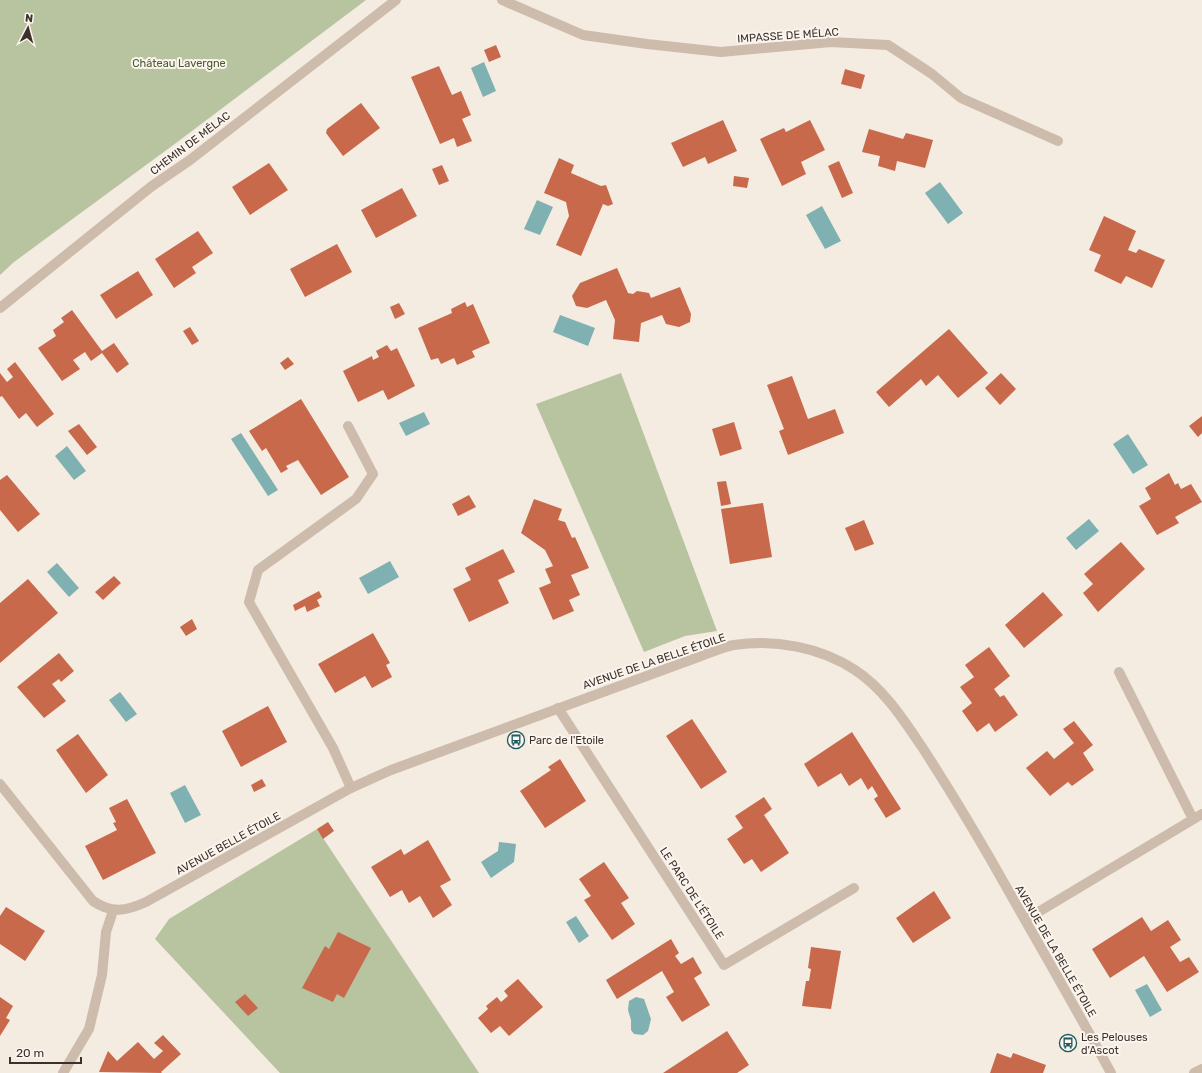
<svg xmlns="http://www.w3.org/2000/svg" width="1202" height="1073" viewBox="0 0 1202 1073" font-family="Rubik,sans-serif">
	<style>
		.green { fill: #b8c4a0 }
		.water { fill: #7fb0b2 }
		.building { fill: #c8694b }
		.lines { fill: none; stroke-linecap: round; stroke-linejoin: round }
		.lane { stroke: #cdbbac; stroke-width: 10 }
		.street { stroke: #cdbbac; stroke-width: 10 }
		.labels { text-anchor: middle; stroke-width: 4; stroke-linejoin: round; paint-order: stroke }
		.street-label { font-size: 11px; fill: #3b302b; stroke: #fbf5ee }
		.park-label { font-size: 11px; fill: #4a5a2e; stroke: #fbf5ee }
		.poi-label { font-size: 11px; fill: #3b302b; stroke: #fbf5ee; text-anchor: start }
	</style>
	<rect width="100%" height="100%" fill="#f4ebe1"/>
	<path class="green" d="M 0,0 L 366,0 L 176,143 L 14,262 L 0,275 Z
		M 621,373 L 717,631 L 685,636 L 644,652 L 536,404 Z
		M 317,829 L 479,1073 L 280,1073 L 155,939 L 169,919 Z"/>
	<path class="water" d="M 484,62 L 496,91 L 483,97 L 471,68 Z
		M 940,182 L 963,213 L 948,224 L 925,193 Z
		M 537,200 L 553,207 L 540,235 L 524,229 Z
		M 822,206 L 841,241 L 825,249 L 806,215 Z
		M 560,315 L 595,328 L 588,346 L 553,332 Z
		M 424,412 L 430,424 L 406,436 L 399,423 Z
		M 241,433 L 278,490 L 268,496 L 231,439 Z
		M 1128,434 L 1148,465 L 1133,474 L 1113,444 Z
		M 67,446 L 86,471 L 74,480 L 55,456 Z
		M 1089,519 L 1099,531 L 1076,550 L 1066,538 Z
		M 390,561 L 399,577 L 368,594 L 359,578 Z
		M 57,563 L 79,588 L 69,597 L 47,572 Z
		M 120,692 L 137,714 L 126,722 L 109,700 Z
		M 185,785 L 201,815 L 185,823 L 170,793 Z
		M 499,842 L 516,844 L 514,862 L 491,878 L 481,862 L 498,851 Z
		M 576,916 L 589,936 L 579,943 L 566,922 Z
		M 1147,984 L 1162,1010 L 1150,1017 L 1135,990 Z
		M 636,997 L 644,999 L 651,1019 L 648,1031 L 643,1035 L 634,1034 L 631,1030 L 631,1020 L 628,1010 L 629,1001 Z"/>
	<path class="building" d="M 496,45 L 501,57 L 489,62 L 484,50 Z
		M 439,66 L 452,95 L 461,91 L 471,115 L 462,119 L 472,141 L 457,147 L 454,138 L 440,144 L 411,77 Z
		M 845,69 L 865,75 L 861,89 L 841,84 Z
		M 361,103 L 380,128 L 343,156 L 326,133 L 327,129 Z
		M 723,120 L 737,151 L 708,164 L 705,157 L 683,167 L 671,143 Z
		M 810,120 L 825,150 L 801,162 L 806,174 L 782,186 L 760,139 L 784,128 L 786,132 Z
		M 869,129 L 903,139 L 906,133 L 933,140 L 925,168 L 897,161 L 895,171 L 878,166 L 880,156 L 862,152 Z
		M 559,158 L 574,165 L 571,173 L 601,186 L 606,185 L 613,204 L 608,206 L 603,204 L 581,256 L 556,245 L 569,216 L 566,202 L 544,193 Z
		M 839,161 L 853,193 L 842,198 L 828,166 Z
		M 269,163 L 288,190 L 250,215 L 232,187 Z
		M 442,165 L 449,181 L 439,185 L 432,169 Z
		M 734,176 L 749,178 L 747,188 L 733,186 Z
		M 402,188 L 417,216 L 376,238 L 361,210 Z
		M 1104,216 L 1136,231 L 1128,250 L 1136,253 L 1139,249 L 1165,260 L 1152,288 L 1126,276 L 1121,284 L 1094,271 L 1101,255 L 1089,250 Z
		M 198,231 L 213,253 L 192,267 L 196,273 L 174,288 L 155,259 Z
		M 337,244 L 352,272 L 305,297 L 290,269 Z
		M 617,268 L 628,293 L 633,294 L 637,291 L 649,293 L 651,298 L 680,287 L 691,314 L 690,322 L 679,327 L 666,324 L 662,315 L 641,323 L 639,342 L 613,339 L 615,320 L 606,300 L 587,308 L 576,306 L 572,296 L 580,283 Z
		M 138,271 L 153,295 L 116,319 L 100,295 Z
		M 465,302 L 467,307 L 473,304 L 490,343 L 472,351 L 475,357 L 457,365 L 454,358 L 441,364 L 438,358 L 431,360 L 418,328 L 452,313 L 451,309 Z
		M 399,303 L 405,314 L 395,319 L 390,307 Z
		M 72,310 L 102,351 L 114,343 L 129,364 L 117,373 L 102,353 L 91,361 L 85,352 L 73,360 L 80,369 L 62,381 L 38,348 L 56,336 L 53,330 L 64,322 L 61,318 Z
		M 190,327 L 199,341 L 192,345 L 183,331 Z
		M 949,329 L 988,373 L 958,398 L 938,375 L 926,386 L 921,379 L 889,407 L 876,392 Z
		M 387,345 L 391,351 L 397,348 L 415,386 L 388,400 L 383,390 L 358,402 L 343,371 L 372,356 L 373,360 L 379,357 L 376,351 Z
		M 288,357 L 294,364 L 285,370 L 280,363 Z
		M 15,362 L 54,414 L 37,427 L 26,413 L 19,419 L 2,396 L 0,397 L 0,373 L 7,382 L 13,377 L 7,369 Z
		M 1001,373 L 1016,389 L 1000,405 L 985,388 Z
		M 792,376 L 808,419 L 835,409 L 844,433 L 788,455 L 779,431 L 784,429 L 767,385 Z
		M 301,399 L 349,477 L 321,495 L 298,460 L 286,466 L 288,469 L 281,473 L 266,448 L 262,451 L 249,431 Z
		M 1202,416 L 1202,433 L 1198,437 L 1189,426 Z
		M 734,422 L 742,449 L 720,456 L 712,429 Z
		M 79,424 L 97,447 L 87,455 L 68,431 Z
		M 1169,473 L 1175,485 L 1178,483 L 1181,489 L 1191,484 L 1202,502 L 1175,517 L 1179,523 L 1157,535 L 1139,506 L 1151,499 L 1145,488 Z
		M 7,475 L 40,514 L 18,532 L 0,510 L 0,480 Z
		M 726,481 L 731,504 L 721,506 L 717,482 Z
		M 469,495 L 476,507 L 458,516 L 452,504 Z
		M 534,499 L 562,509 L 558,520 L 565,522 L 572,538 L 575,537 L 589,568 L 571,575 L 580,595 L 569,600 L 574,611 L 553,620 L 539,588 L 551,583 L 545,569 L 553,566 L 545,550 L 521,533 Z
		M 763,503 L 772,557 L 730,564 L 721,509 Z
		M 864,520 L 874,544 L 855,551 L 845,528 Z
		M 1121,542 L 1145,569 L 1098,612 L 1083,593 L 1093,584 L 1084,574 Z
		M 503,549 L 515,572 L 498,580 L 509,603 L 469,622 L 453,589 L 471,580 L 465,568 Z
		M 114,576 L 121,583 L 103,600 L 95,592 Z
		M 28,579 L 58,613 L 0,663 L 0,603 Z
		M 319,591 L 322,597 L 317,600 L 320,606 L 307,612 L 305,606 L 295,611 L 293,605 Z
		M 1043,592 L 1063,615 L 1024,648 L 1005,625 Z
		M 192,619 L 197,629 L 186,636 L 180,627 Z
		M 373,633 L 390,663 L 386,665 L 392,677 L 372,688 L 365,676 L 335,693 L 318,664 Z
		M 989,647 L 1010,676 L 994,689 L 1000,697 L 1004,695 L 1018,715 L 995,732 L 989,723 L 977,732 L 962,711 L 972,703 L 960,687 L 974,677 L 965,665 Z
		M 59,653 L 74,671 L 61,682 L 59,679 L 52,684 L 66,701 L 44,718 L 17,687 Z
		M 268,706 L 287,742 L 241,767 L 222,731 Z
		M 692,719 L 727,772 L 701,789 L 666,736 Z
		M 1074,721 L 1093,745 L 1083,753 L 1094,770 L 1072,786 L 1068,782 L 1050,796 L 1026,768 L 1047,751 L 1054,759 L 1074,743 L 1063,729 Z
		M 852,732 L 901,809 L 886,818 L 874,799 L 878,796 L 872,786 L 868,790 L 861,778 L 849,786 L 841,773 L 818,787 L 804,764 Z
		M 78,734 L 108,775 L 86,793 L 56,750 Z
		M 560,759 L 586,801 L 545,828 L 520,791 L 551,770 L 548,767 Z
		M 262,779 L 266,786 L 254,792 L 251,785 Z
		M 764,797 L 772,809 L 764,815 L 789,853 L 761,872 L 752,859 L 744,864 L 727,839 L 743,828 L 735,816 Z
		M 127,799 L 156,853 L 103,880 L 85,846 L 117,830 L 113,823 L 116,822 L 109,808 Z
		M 328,822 L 334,831 L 323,839 L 317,829 Z
		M 428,840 L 451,880 L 440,886 L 452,905 L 433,918 L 420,896 L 409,903 L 402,890 L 390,897 L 371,867 L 401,849 L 404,855 Z
		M 604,862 L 629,898 L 621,903 L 635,924 L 612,940 L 584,900 L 591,896 L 579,879 Z
		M 934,891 L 951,918 L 913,943 L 896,918 Z
		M 6,907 L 45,931 L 25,961 L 0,944 L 0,916 Z
		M 1142,917 L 1151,931 L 1168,920 L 1181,940 L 1170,947 L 1180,962 L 1189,957 L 1199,972 L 1167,992 L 1144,956 L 1110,978 L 1092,949 Z
		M 338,932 L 371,948 L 344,998 L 337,994 L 333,1002 L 302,988 L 325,946 L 329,949 Z
		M 671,939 L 679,953 L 675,956 L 681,964 L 693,957 L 702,973 L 694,978 L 710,1005 L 682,1022 L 666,997 L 674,992 L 662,971 L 617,999 L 606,980 Z
		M 811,947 L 841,951 L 831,1009 L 802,1006 L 806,981 L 809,981 L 811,969 L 808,968 Z
		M 518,979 L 543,1007 L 509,1036 L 500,1026 L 491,1033 L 478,1018 L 488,1009 L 486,1006 L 497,997 L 501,1002 L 508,996 L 504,991 Z
		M 245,994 L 258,1008 L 248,1016 L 235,1002 Z
		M 0,997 L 13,1006 L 6,1018 L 10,1020 L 0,1036 Z
		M 727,1031 L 749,1065 L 737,1073 L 663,1073 Z
		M 163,1035 L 181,1054 L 161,1072 L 162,1073 L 99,1072 L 108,1051 L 117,1061 L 138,1042 L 154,1059 L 163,1051 L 154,1043 Z
		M 997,1053 L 1011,1058 L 1013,1053 L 1046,1065 L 1043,1073 L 990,1073 Z"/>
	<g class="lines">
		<path class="lane" d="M 348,426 L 373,474 L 356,499 L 258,570 L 249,602 L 333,748 L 351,788
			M 558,708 L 724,965 L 854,888
			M 1194,1073 L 1202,1069"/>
		<path class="street" d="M 502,0 L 583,35 L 647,44 L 721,52 L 831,42 L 888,45 L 932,74 L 961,98 L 1058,141
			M 0,308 L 152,186 L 190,160 L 396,0
			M 1119,672 L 1193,819
			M 0,784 L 93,901 C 112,914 126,911 146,902 L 351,788 L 391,770 L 701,656 C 712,652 723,647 734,645 C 775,639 820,647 855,670 C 884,689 903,719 922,747 C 946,784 969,822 991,860 C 1031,931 1072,1001 1111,1073
			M 1025,920 L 1202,814
			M 63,1073 L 89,1029 L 102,975 L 106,932 L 113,911"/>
	</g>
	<defs>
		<g id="bus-ring" transform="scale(0.9)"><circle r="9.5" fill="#fbf5ee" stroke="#1f5a5e" stroke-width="1.5"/><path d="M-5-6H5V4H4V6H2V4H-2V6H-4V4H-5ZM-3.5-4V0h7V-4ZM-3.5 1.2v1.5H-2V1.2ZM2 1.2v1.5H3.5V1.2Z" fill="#1f5a5e"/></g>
	</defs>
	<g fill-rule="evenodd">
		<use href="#bus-ring" x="516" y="740"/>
		<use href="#bus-ring" x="1068" y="1043"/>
	</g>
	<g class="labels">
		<g class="street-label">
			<text transform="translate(788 35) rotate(-4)" y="4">IMPASSE DE MÉLAC</text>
			<text transform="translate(190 143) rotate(-37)" y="4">CHEMIN DE MÉLAC</text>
			<text transform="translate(654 661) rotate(-19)" y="4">AVENUE DE LA BELLE ÉTOILE</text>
			<text transform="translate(228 843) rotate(-29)" y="4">AVENUE BELLE ÉTOILE</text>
			<text transform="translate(692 893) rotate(57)" y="4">LE PARC DE L'ÉTOILE</text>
			<text transform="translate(1056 951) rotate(60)" y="4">AVENUE DE LA BELLE ÉTOILE</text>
		</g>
		<g class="park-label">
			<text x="179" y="67">Château Lavergne</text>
		</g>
		<g class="poi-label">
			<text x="529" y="744">Parc de l'Etoile</text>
			<text x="1081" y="1041">Les Pelouses<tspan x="1081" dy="13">d'Ascot</tspan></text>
		</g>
	</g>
	<g transform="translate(28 28) rotate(6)" stroke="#fbf5ee" stroke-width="3" paint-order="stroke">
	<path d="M0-3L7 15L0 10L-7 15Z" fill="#3b302b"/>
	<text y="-6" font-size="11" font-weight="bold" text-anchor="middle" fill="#3b302b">N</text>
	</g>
	<path d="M10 1057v6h71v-6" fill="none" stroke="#3b302b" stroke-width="2"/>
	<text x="16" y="1057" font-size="12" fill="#3b302b" stroke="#fbf5ee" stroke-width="3" paint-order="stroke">20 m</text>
</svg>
